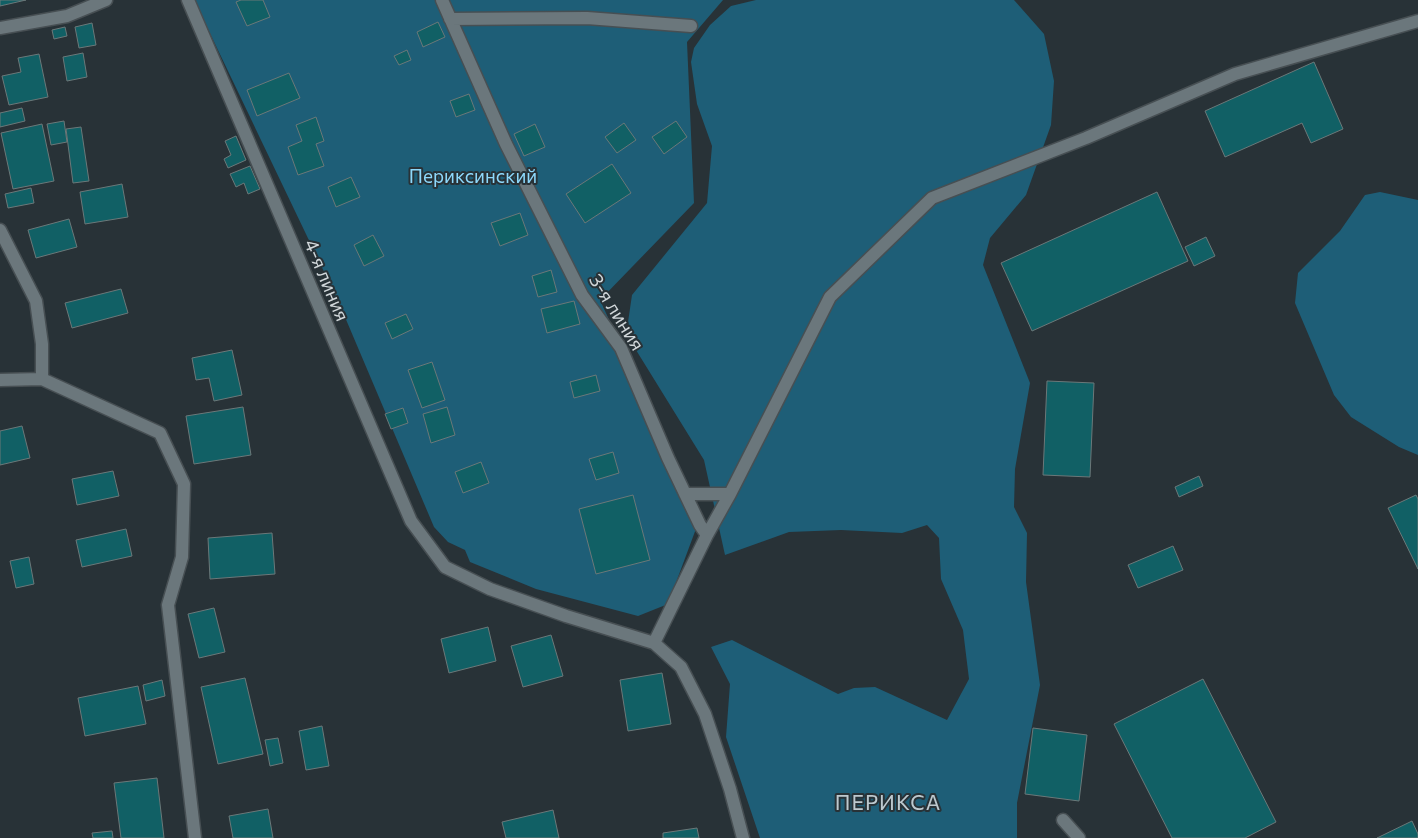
<svg xmlns="http://www.w3.org/2000/svg" width="1418" height="838" viewBox="0 0 1418 838" font-family="Commissioner,sans-serif">
	<style>
		.green { fill: #1e5e77 }
		.building { fill: #116065; stroke: #6b7879 }
		.lines { fill: none; stroke-linecap: round; stroke-linejoin: round }
		.minor-casing { stroke: #474f53; stroke-width: 15 }
		.minor { stroke: #6b777c; stroke-width: 12 }
		.labels { text-anchor: middle; stroke-width: 4; stroke-linejoin: round; paint-order: stroke }
		.park-label { font-size: 19px; fill: #8dd8fb; stroke: #283237 }
		.street-label { font-size: 19px; fill: #d1d7da; stroke: #283237 }
		.quarter-label { font-size: 21px; letter-spacing: 1px; fill: #bdc9cf; stroke: #283237 }
	</style>
	<rect width="100%" height="100%" fill="#283237"/>
	<path class="green" d="M 194,0 L 723,0 L 687,42 L 694,203 L 600,300 L 700,518 L 668,604 L 638,616 L 536,589 L 470,562 L 465,550 L 448,542 L 434,527 L 339,303 Z
		M 756,0 L 1014,0 L 1044,34 L 1054,81 L 1051,125 L 1026,195 L 990,238 L 983,265 L 1030,383 L 1015,469 L 1014,507 L 1027,533 L 1026,582 L 1040,685 L 1017,803 L 1017,838 L 760,838 L 726,737 L 730,684 L 711,647 L 732,640 L 838,694 L 854,688 L 875,687 L 947,720 L 969,679 L 963,630 L 941,579 L 939,538 L 927,525 L 902,533 L 841,530 L 789,532 L 725,555 L 704,460 L 636,350 L 628,322 L 632,295 L 707,203 L 712,146 L 697,104 L 691,62 L 694,48 L 710,25 L 731,6 Z
		M 1380,192 L 1418,200 L 1418,455 L 1399,447 L 1351,417 L 1334,395 L 1295,303 L 1298,273 L 1340,231 L 1365,195 Z"/>
	<path class="building" d="M 0,0 L 26,0 L 0,6 Z
		M 241,0 L 263,0 L 270,17 L 247,26 L 236,2 Z
		M 438,22 L 445,37 L 423,47 L 417,32 Z
		M 92,23 L 96,45 L 79,48 L 75,27 Z
		M 65,27 L 67,36 L 54,39 L 52,30 Z
		M 407,50 L 411,60 L 399,65 L 394,56 Z
		M 83,53 L 87,77 L 67,81 L 63,57 Z
		M 39,54 L 48,97 L 9,105 L 2,76 L 21,72 L 18,58 Z
		M 1314,62 L 1343,129 L 1311,143 L 1302,123 L 1225,157 L 1205,111 Z
		M 289,73 L 300,98 L 257,116 L 247,90 Z
		M 469,94 L 475,110 L 456,117 L 450,101 Z
		M 22,108 L 25,121 L 0,127 L 0,113 Z
		M 316,117 L 324,141 L 316,144 L 324,166 L 298,175 L 288,147 L 302,141 L 296,125 Z
		M 64,121 L 67,142 L 51,145 L 47,124 Z
		M 676,121 L 687,137 L 664,154 L 652,137 Z
		M 624,123 L 636,140 L 617,153 L 605,137 Z
		M 42,124 L 54,181 L 13,189 L 1,133 Z
		M 535,124 L 545,147 L 524,156 L 514,134 Z
		M 81,127 L 89,181 L 73,183 L 66,129 Z
		M 236,136 L 246,160 L 228,168 L 224,159 L 231,155 L 225,141 Z
		M 612,164 L 631,193 L 585,223 L 566,194 Z
		M 250,166 L 260,189 L 248,194 L 244,183 L 236,187 L 230,174 Z
		M 351,177 L 360,197 L 336,207 L 328,187 Z
		M 122,184 L 128,217 L 85,224 L 80,192 Z
		M 31,188 L 34,203 L 8,208 L 5,194 Z
		M 1157,192 L 1188,261 L 1032,331 L 1001,263 Z
		M 520,213 L 528,235 L 500,246 L 491,223 Z
		M 69,219 L 77,247 L 36,258 L 28,230 Z
		M 373,235 L 384,256 L 364,266 L 354,245 Z
		M 1206,237 L 1215,256 L 1194,266 L 1185,247 Z
		M 551,270 L 557,292 L 538,297 L 532,276 Z
		M 121,289 L 128,313 L 72,328 L 65,303 Z
		M 574,301 L 580,324 L 547,333 L 541,309 Z
		M 406,314 L 413,329 L 392,339 L 385,323 Z
		M 232,350 L 242,395 L 214,401 L 209,378 L 196,380 L 192,358 Z
		M 432,362 L 445,400 L 422,408 L 408,370 Z
		M 596,375 L 600,391 L 574,398 L 570,382 Z
		M 1047,381 L 1094,383 L 1090,477 L 1043,475 Z
		M 243,407 L 251,455 L 194,464 L 186,416 Z
		M 447,407 L 455,435 L 431,443 L 423,414 Z
		M 403,408 L 408,423 L 391,429 L 385,414 Z
		M 22,426 L 30,458 L 0,465 L 0,431 Z
		M 613,452 L 619,473 L 596,480 L 589,459 Z
		M 481,462 L 489,483 L 463,493 L 455,472 Z
		M 113,471 L 119,496 L 77,505 L 72,479 Z
		M 1199,476 L 1203,486 L 1179,497 L 1175,487 Z
		M 633,495 L 650,560 L 596,574 L 579,509 Z
		M 1416,495 L 1418,499 L 1418,569 L 1388,508 Z
		M 126,529 L 132,556 L 82,567 L 76,540 Z
		M 272,533 L 275,574 L 210,579 L 208,538 Z
		M 1173,546 L 1183,570 L 1138,588 L 1128,565 Z
		M 29,557 L 34,584 L 16,588 L 10,561 Z
		M 214,608 L 225,652 L 199,658 L 188,614 Z
		M 488,627 L 496,661 L 449,673 L 441,639 Z
		M 551,635 L 563,676 L 523,687 L 511,646 Z
		M 662,673 L 671,724 L 628,731 L 620,680 Z
		M 245,678 L 263,754 L 218,764 L 201,687 Z
		M 1203,679 L 1276,822 L 1245,838 L 1172,838 L 1114,724 Z
		M 162,680 L 165,696 L 146,701 L 143,685 Z
		M 138,686 L 146,724 L 85,736 L 78,698 Z
		M 322,726 L 329,766 L 306,770 L 299,731 Z
		M 1033,728 L 1087,735 L 1079,801 L 1025,794 Z
		M 278,738 L 283,763 L 270,766 L 265,740 Z
		M 157,778 L 164,838 L 121,838 L 114,783 Z
		M 268,809 L 273,838 L 233,838 L 229,816 Z
		M 553,810 L 559,838 L 506,838 L 502,822 Z
		M 1412,821 L 1418,834 L 1418,838 L 1377,838 Z
		M 697,828 L 699,838 L 663,838 L 663,833 Z
		M 112,831 L 113,838 L 93,838 L 92,833 Z"/>
	<g class="lines">
		<g class="minor-casing">
			<path id="minor" d="M 188,0 L 411,521 L 445,567 L 490,589 L 566,616 L 654,643 L 681,667 L 705,714 L 730,789 L 743,838
				M 442,0 L 506,144 L 582,295 L 621,348 L 668,458 L 700,525 L 707,535 L 654,643
				M 450,19 L 587,18 L 691,26
				M 0,28 L 67,16 L 106,0
				M 0,230 L 36,301 L 42,344 L 42,379 L 160,433 L 184,484 L 182,557 L 168,605 L 195,838
				M 0,380 L 42,379
				M 685,494 L 730,494
				M 707,535 L 730,494 L 830,297 L 932,198 L 1086,138 L 1235,74 L 1418,21
				M 1063,820 L 1079,838"/>
		</g>
		<use href="#minor" class="minor"/>
	</g>
	<g class="labels">
		<g class="park-label">
			<text x="473" y="183">Периксинский</text>
		</g>
		<g class="street-label">
			<text transform="translate(327 280) rotate(67)" y="7">4-я линия</text>
			<text transform="translate(617 312) rotate(58)" y="7">3-я линия</text>
		</g>
		<g class="quarter-label">
			<text x="888" y="810">ПЕРИКСА</text>
		</g>
	</g>
</svg>
